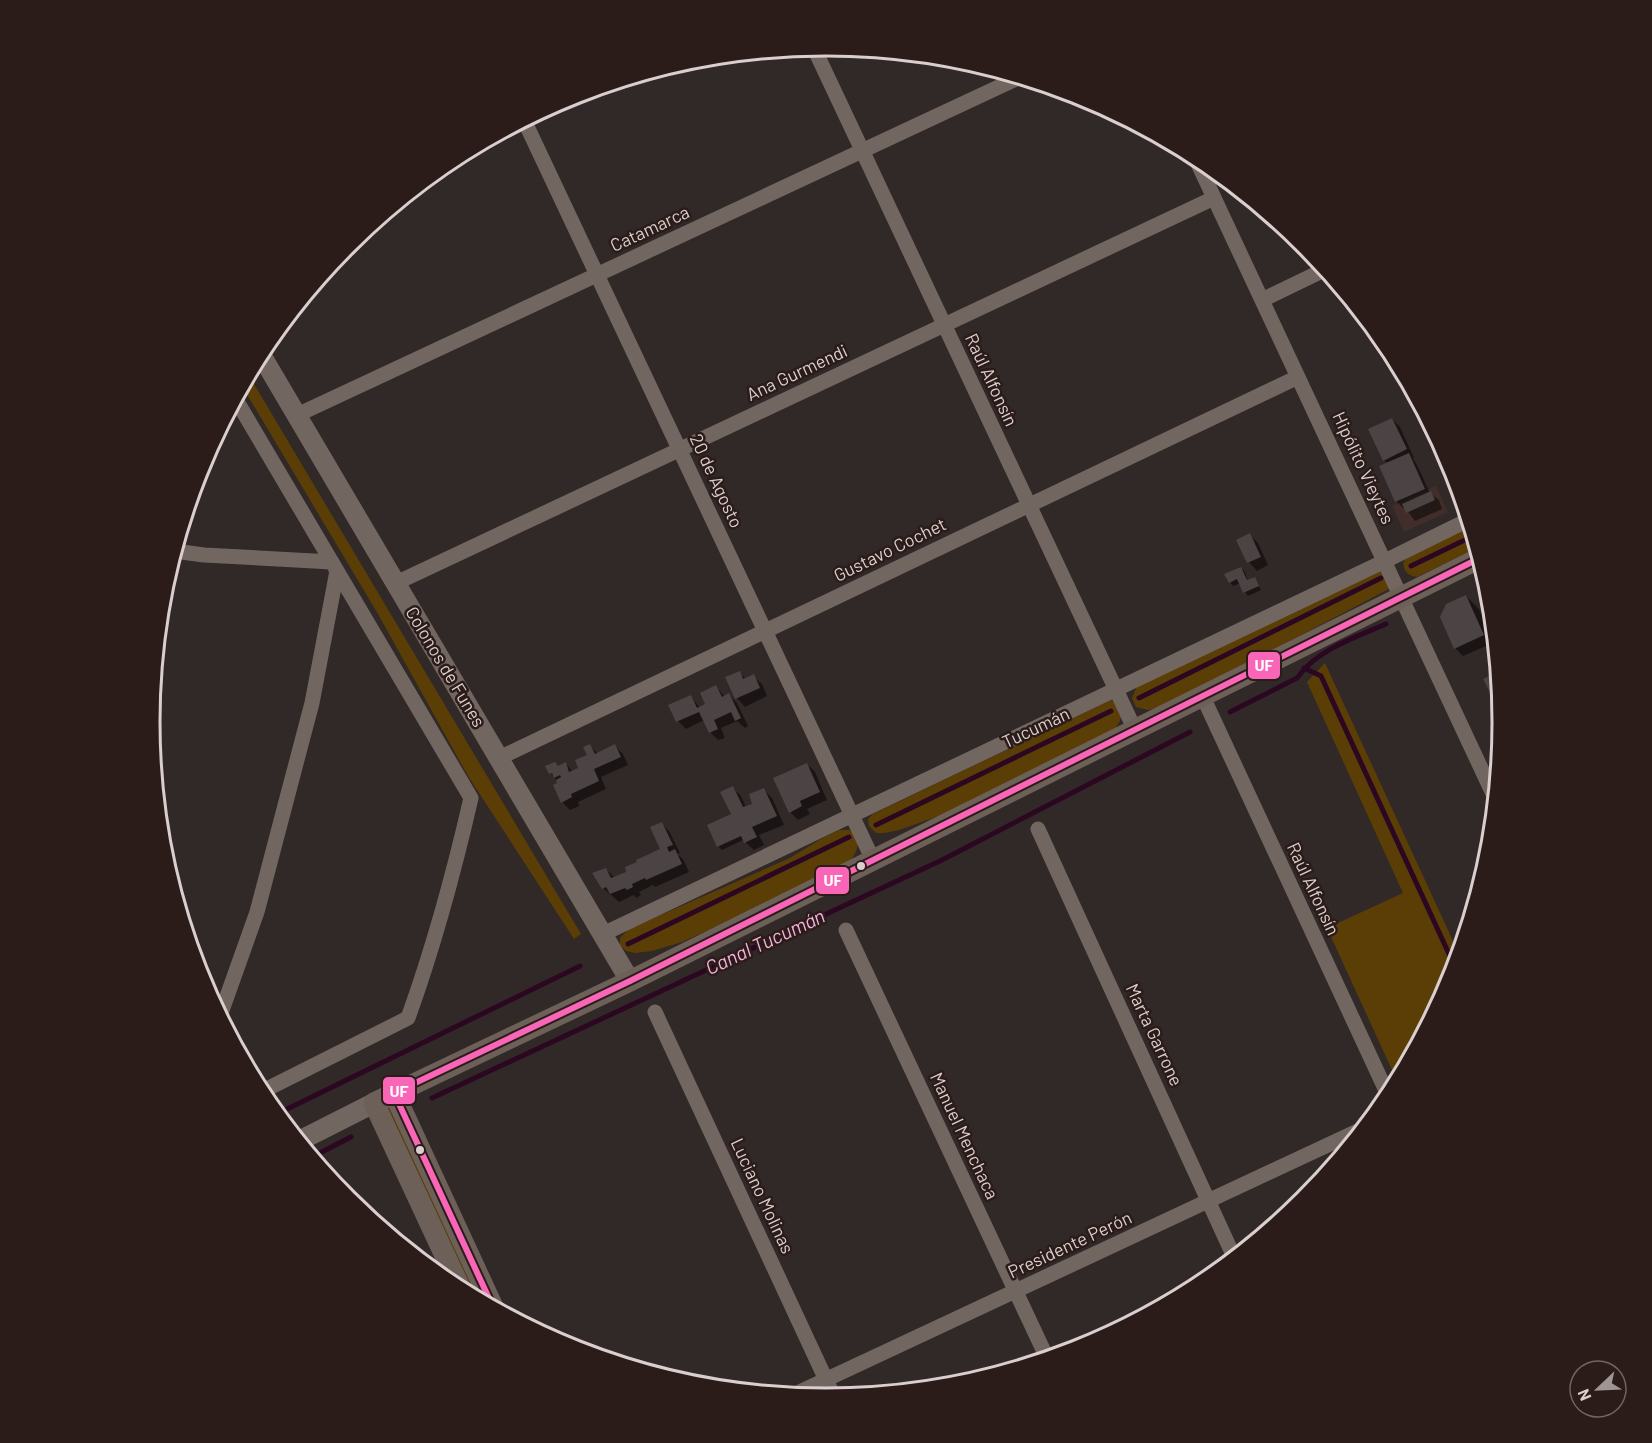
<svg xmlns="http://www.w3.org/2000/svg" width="1652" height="1443" viewBox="0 0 1652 1443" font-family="Barlow,sans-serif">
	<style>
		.built { fill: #412d2a }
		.green { fill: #5b3e05 }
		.shadow { fill: #0007 }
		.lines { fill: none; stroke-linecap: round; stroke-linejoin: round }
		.stream { stroke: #2c0722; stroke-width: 5 }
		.building { fill: #4c4444 }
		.minor { stroke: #726760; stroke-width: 15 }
		.tertiary { stroke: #726760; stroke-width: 20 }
		.secondary { stroke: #6c6058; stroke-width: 21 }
		.bus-1-casing { stroke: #2b1c1a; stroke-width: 10 }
		.bus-1 { stroke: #fa66b7; stroke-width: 6 }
		.bus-dot { fill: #dacfce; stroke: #2b1c1a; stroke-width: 2 }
		.labels { text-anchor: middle; stroke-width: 5; stroke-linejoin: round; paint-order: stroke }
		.street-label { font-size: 18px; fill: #dacfce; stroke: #2b1c1a }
		.water-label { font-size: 20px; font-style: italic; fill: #f5b1dc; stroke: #2b1c1a }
		.rim { fill: none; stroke: #dacfce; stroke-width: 3 }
		.line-badge { stroke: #2b1c1a; stroke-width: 2 }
		.badge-label { font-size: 16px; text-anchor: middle; font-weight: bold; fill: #fff }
	</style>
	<rect width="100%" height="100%" fill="#312927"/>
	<path class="built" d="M 1436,486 L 1448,512 L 1404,532 L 1392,506 Z"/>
	<path class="green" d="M 248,374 L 581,934 L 574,939 L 468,776 L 378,614 L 242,386 Z
		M 1471,527 L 1477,548 L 1417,577 C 1408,575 1405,573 1403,563 L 1407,556 Z
		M 1380,571 L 1385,575 L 1391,585 L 1389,589 L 1163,707 L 1148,710 L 1136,707 L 1132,698 L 1137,686 Z
		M 1325,663 L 1459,954 L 1451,981 L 1397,1081 L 1327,928 L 1403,893 L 1307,682 Z
		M 1111,700 C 1128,710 1122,721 1111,733 L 953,811 L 899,830 L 884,833 L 876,833 L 869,826 L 868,819 L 873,814 Z
		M 839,830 L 850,830 C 861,840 859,849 851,860 L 711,929 L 682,942 L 652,951 L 635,953 L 626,951 L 620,945 L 620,938 L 629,929 L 790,858 L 821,839 Z
		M 390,1106 L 484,1302 L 472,1295 L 386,1110 Z"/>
	<path class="shadow" d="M 1392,419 L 1400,427 L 1414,458 L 1413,459 L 1416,463 L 1430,493 L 1439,500 L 1442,509 L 1415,521 L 1406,509 L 1404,509 L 1396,501 L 1388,464 L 1384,460 Z
		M 1250,535 L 1258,543 L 1268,565 L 1257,571 L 1249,562 L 1238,540 Z
		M 1241,568 L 1245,572 L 1248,581 L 1254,579 L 1261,590 L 1248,596 L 1245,592 L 1241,583 L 1233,586 L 1230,582 Z
		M 1466,596 L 1479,609 L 1487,627 L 1485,628 L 1491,644 L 1463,656 L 1455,648 Z
		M 739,673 L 746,679 L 753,676 L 762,684 L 767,696 L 745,707 L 737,698 L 727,678 Z
		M 716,687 L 725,697 L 729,695 L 737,703 L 748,726 L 745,728 L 737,721 L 721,728 L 725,738 L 718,740 L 710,732 L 704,720 L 686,729 L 678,721 L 691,697 L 700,708 L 707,705 Z
		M 590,746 L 598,754 L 615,746 L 623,754 L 628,765 L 601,777 L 606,789 L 578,802 L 579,806 L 570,810 L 562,802 L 559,784 L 551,773 L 566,764 L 573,772 L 580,768 L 589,756 Z
		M 807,764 L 815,772 L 827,800 L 807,809 L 810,814 L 798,820 L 790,812 Z
		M 733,788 L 741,796 L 746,807 L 754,805 L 764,790 L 772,798 L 784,825 L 759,835 L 764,845 L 754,850 L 743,840 L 722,850 L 718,846 L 733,815 Z
		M 661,823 L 669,831 L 680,853 L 677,854 L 683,859 L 689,872 L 655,887 L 653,885 L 639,892 L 641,895 L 636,898 L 634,895 L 619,902 L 603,888 L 606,869 L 615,878 L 628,873 L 662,849 Z"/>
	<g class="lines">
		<path class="stream" d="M 1411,566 L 1473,536
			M 1304,668 L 1321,676 L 1455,967
			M 1139,698 L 1381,578
			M 1230,712 L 1297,678 C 1318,649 1354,638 1386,624
			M 876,825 L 1111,711
			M 628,944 L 849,837
			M 432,1098 L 942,860 L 1190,732
			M 277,1114 L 580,966
			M 312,1157 L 351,1137"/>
	</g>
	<path class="building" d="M 1392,418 L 1407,449 L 1383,461 L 1368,429 Z
		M 1409,453 L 1425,489 L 1395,502 L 1379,466 Z
		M 1431,491 L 1435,500 L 1406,513 L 1402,504 Z
		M 1250,533 L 1261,557 L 1247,563 L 1236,540 Z
		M 1241,567 L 1247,580 L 1255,577 L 1259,586 L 1243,593 L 1237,579 L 1229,583 L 1224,574 Z
		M 1466,595 L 1484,635 L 1454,649 L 1440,617 L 1446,604 Z
		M 740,671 L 743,679 L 754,674 L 760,688 L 735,699 L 725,677 Z
		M 1498,672 L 1500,701 L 1496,704 L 1483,679 Z
		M 716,685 L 722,697 L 729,693 L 741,718 L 735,721 L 731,712 L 714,720 L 718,729 L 709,733 L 699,712 L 676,722 L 668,705 L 691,695 L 697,708 L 705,704 L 700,693 Z
		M 590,744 L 595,754 L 615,744 L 621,757 L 594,769 L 599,781 L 571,794 L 572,797 L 561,803 L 553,785 L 557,783 L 556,780 L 561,777 L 560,775 L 554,778 L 552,773 L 549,774 L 545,766 L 555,762 L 558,766 L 566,762 L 569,772 L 578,768 L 575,760 L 587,755 L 583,747 Z
		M 807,763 L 820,792 L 800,801 L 802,806 L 789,813 L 773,778 Z
		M 733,786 L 743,807 L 752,804 L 749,794 L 764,788 L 777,816 L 752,827 L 757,837 L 744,843 L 741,836 L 717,847 L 707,825 L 731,814 L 720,792 Z
		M 662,822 L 673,845 L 667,847 L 669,852 L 675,849 L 682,864 L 646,880 L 645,878 L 632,884 L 633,887 L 627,890 L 625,888 L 610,894 L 606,887 L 602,889 L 592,873 L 606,868 L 611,878 L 626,872 L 625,867 L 637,862 L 636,860 L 660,849 L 650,827 Z"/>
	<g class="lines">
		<path class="minor" d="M 813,46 L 1135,730
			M 524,120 L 873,860
			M 1194,155 L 1495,798
			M 1262,300 L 1326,269
			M 235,398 L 471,798 C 454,872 434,946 408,1018 L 261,1092
			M 297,415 L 1020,77
			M 174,551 L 204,555 L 332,562
			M 396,583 L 1214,198
			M 1203,697 L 1389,1097
			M 499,758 L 1298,377
			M 1038,829 L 1234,1257
			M 846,930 L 1047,1358
			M 603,934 L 1385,561 L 1468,520
			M 655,1012 L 834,1397
			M 220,1016 L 257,912 L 288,794 L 312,703 L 337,571
			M 793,1395 L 1362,1129"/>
		<path class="tertiary" d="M 260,353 L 630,981
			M 299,1141 L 374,1103"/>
		<path class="secondary" d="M 394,1093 L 493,1307
			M 461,1290 L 374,1103 L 630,981 L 1480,558"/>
		<g class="bus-1-casing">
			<path id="bus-1" d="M 493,1307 L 394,1093 L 630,981 L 1480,558"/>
		</g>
		<use href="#bus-1" class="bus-1"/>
	</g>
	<g class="bus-dot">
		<circle cx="861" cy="866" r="5"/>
		<circle cx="420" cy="1150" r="5"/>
	</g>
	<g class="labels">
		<g class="street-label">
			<text transform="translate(650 229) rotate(-25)" y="6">Catamarca</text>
			<text transform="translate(797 373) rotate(-25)" y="6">Ana Gurmendi</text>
			<text transform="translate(991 380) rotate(65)" y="6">Raúl Alfonsín</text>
			<text transform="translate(1363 468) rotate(65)" y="6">Hipólito Vieytes</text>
			<text transform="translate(716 481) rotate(65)" y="6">20 de Agosto</text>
			<text transform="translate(890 550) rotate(-26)" y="6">Gustavo Cochet</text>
			<text transform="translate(445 667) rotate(59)" y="6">Colonos de Funes</text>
			<text transform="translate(1036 728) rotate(-25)" y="6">Tucumán</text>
			<text transform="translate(1313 889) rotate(65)" y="6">Raúl Alfonsín</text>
			<text transform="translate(1154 1035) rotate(65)" y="6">Marta Garrone</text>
			<text transform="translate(964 1136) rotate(65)" y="6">Manuel Menchaca</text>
			<text transform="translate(762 1196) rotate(65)" y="6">Luciano Molinas</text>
			<text transform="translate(1070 1245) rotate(-25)" y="6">Presidente Perón</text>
		</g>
		<g class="water-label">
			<text transform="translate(765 942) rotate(-25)" y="7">Canal Tucumán</text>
		</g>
	</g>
	<path d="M0 0H1652V1443H0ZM160 722a666 666 0 1 1 1332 0a666 666 0 1 1-1332 0Z" fill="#2b1c1a" fill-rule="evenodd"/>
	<path class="rim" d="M160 722a666 666 0 1 1 1332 0a666 666 0 1 1-1332 0Z"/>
	<g class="line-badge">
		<rect x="1247" y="651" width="34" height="29" rx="6" fill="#fa66b7"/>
		<rect x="815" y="866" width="35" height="29" rx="6" fill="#fa66b7"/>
		<rect x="382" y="1076" width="34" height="29" rx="6" fill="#fa66b7"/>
	</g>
	<g class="badge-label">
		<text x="1264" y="671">UF</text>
		<text x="833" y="886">UF</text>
		<text x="399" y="1097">UF</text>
	</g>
	<g transform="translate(1598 1389) rotate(247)"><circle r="28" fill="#2b1c1a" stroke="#716462" stroke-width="1.5"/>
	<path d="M0-4.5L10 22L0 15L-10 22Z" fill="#9f9594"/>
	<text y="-9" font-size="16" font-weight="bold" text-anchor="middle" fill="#dacfce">N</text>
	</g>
</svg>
